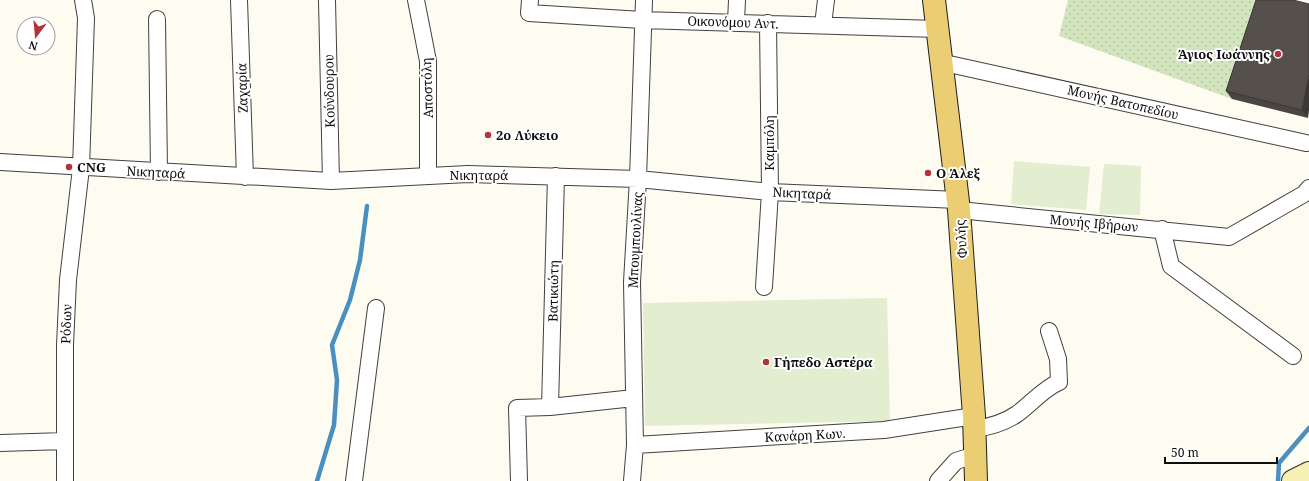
<svg xmlns="http://www.w3.org/2000/svg" width="1309" height="481" viewBox="0 0 1309 481" font-family="'Noto Serif',serif">
	<style>
		.park { fill: url(#park-dots) }
		.pitch { fill: #e3edcf }
		.lines { fill: none; stroke-linecap: round; stroke-linejoin: round }
		.stream { stroke: #4990c0; stroke-width: 4.5 }
		.minor-casing { stroke: #414141; stroke-width: 18 }
		.secondary-casing { stroke: #303030; stroke-width: 24 }
		.primary-casing { stroke: #1f1f1f; stroke-width: 24 }
		.minor { stroke: #fff; stroke-width: 16 }
		.secondary { stroke: #f7f0b3; stroke-width: 22 }
		.primary { stroke: #ebce74; stroke-width: 22 }
		.wall { fill: #4a4541 }
		.shaded-wall { fill: #3c3835 }
		.building { fill: #56504c; stroke: #3c3835 }
		.poi-dot { fill: #b1343a; stroke: #fff; stroke-width: 1.5 }
		.labels { text-anchor: middle; stroke-width: 4; stroke-linejoin: round; paint-order: stroke }
		.street-label { font-size: 13px; fill: #0e0e0e; stroke: #fff }
		.poi-label { font-size: 13px; font-weight: bold; fill: #0e0e0e; stroke: #fff; text-anchor: start }
	</style>
	<defs>
		<pattern id="park-dots" width="8" height="8" patternUnits="userSpaceOnUse"><rect width="8" height="8" fill="#d2e5be"/><path d="M2 2h.1M6 6h.1" fill="none" stroke="#b3c3a2" stroke-width="1.8" stroke-linecap="round"/></pattern>
	</defs>
	<rect width="100%" height="100%" fill="#fefbf1"/>
	<path class="park" d="M 1068,0 L 1263,0 L 1232,99 L 1059,36 Z"/>
	<path class="pitch" d="M 1014,161 L 1090,167 L 1086,210 L 1011,204 Z
		M 1104,164 L 1141,166 L 1140,215 L 1099,214 Z
		M 887,298 L 890,421 L 645,426 L 643,303 Z"/>
	<g class="lines">
		<path class="stream" d="M 317,481 L 334,425 L 337,380 L 332,345 L 350,300 L 360,260 L 367,206
			M 1278,481 L 1279,463 L 1309,428"/>
		<g class="minor-casing">
			<path id="minor" d="M 239,0 L 245,177
				M 327,0 L 331,181
				M 416,0 L 428,61 L 428,176
				M 530,0 L 529,13 L 642,20 L 937,29
				M 157,19 L 159,172
				M 736,22 L 737,0
				M 823,25 L 826,0
				M 940,62 L 1306,143
				M 0,162 L 331,181 L 468,174 L 638,179 L 770,192 L 958,200
				M 959,210 L 1229,237 L 1304,194 L 1309,188
				M 1162,229 L 1171,266 L 1293,356
				M 764,287 L 770,192 L 768,23
				M 550,407 L 556,176
				M 974,429 C 990,427 1004,423 1017,414 C 1032,403 1043,389 1059,382 L 1058,359 L 1049,331
				M 0,443 L 65,441
				M 635,445 L 884,430 L 974,416
				M 65,481 L 65,345 L 68,280 L 81,168 L 86,18 L 83,0
				M 354,481 L 376,308
				M 519,481 L 517,408 L 550,407 L 634,398
				M 632,481 L 635,445 L 632,282 L 638,179 L 644,0
				M 938,481 L 956,461 L 975,455"/>
		</g>
		<g class="secondary-casing">
			<path id="secondary" d="M 1293,481 L 1309,473"/>
		</g>
		<g class="primary-casing">
			<path id="primary" d="M 934,0 L 959,210 L 974,416 L 976,481"/>
		</g>
		<use href="#minor" class="minor"/>
		<use href="#secondary" class="secondary"/>
		<use href="#primary" class="primary"/>
	</g>
	<path class="wall" d="M 1256,0 L 1308,118 L 1232,99 L 1226,91 Z"/>
	<path class="shaded-wall" d="M 1309,74 L 1309,110 L 1308,118 L 1302,110 Z"/>
	<path class="building" d="M 1256,0 L 1293,0 L 1309,4 L 1309,74 L 1302,110 L 1226,91 Z"/>
	<g class="poi-dot">
		<circle cx="1278" cy="54" r="4"/>
		<circle cx="488" cy="135" r="4"/>
		<circle cx="69" cy="167" r="4"/>
		<circle cx="928" cy="173" r="4"/>
		<circle cx="766" cy="362" r="4"/>
	</g>
	<g class="labels">
		<g class="street-label">
			<text transform="translate(733 22) rotate(2)" y="5">Οικονόμου Αντ.</text>
			<text transform="translate(242 88) rotate(-92)" y="5">Ζαχαρία</text>
			<text transform="translate(427 88) rotate(-92)" y="5">Αποστόλη</text>
			<text transform="translate(329 91) rotate(-91)" y="5">Κούνδουρου</text>
			<text transform="translate(1123 102) rotate(13)" y="5">Μονής Βατοπεδίου</text>
			<text transform="translate(769 143) rotate(-90)" y="5">Καμπόλη</text>
			<text transform="translate(156 172) rotate(3)" y="5">Νικηταρά</text>
			<text x="479" y="180">Νικηταρά</text>
			<text transform="translate(802 193) rotate(3)" y="5">Νικηταρά</text>
			<text transform="translate(1094 223) rotate(5)" y="5">Μονής Ιβήρων</text>
			<text transform="translate(961 239) rotate(-94)" y="5">Φυλής</text>
			<text transform="translate(635 240) rotate(-87)" y="5">Μπουμπουλίνας</text>
			<text transform="translate(553 291) rotate(-89)" y="5">Βατικιώτη</text>
			<text transform="translate(66 324) rotate(-88)" y="5">Ρόδων</text>
			<text transform="translate(805 435) rotate(-3)" y="5">Κανάρη Κων.</text>
		</g>
		<g class="poi-label">
			<text x="1270" y="59" text-anchor="end">Άγιος Ιωάννης</text>
			<text x="496" y="140">2ο Λύκειο</text>
			<text x="77" y="172">CNG</text>
			<text x="936" y="178">Ο Άλεξ</text>
			<text x="774" y="367">Γήπεδο Αστέρα</text>
		</g>
	</g>
	<g transform="translate(36 36) rotate(196)"><circle r="19" fill="#ffffff" stroke="#9f9f9f"/>
	<path d="M0-3L7 15L0 10L-7 15Z" fill="#b1343a"/>
	<text y="-6" font-size="11" font-weight="bold" text-anchor="middle" fill="#0e0e0e">N</text>
	</g>
	<path d="M1165 457v6h112v-6" fill="none" stroke="#0e0e0e" stroke-width="2"/>
	<text x="1171" y="457" font-size="12" fill="#0e0e0e" stroke="#ffffff" stroke-width="3" paint-order="stroke">50 m</text>
</svg>
